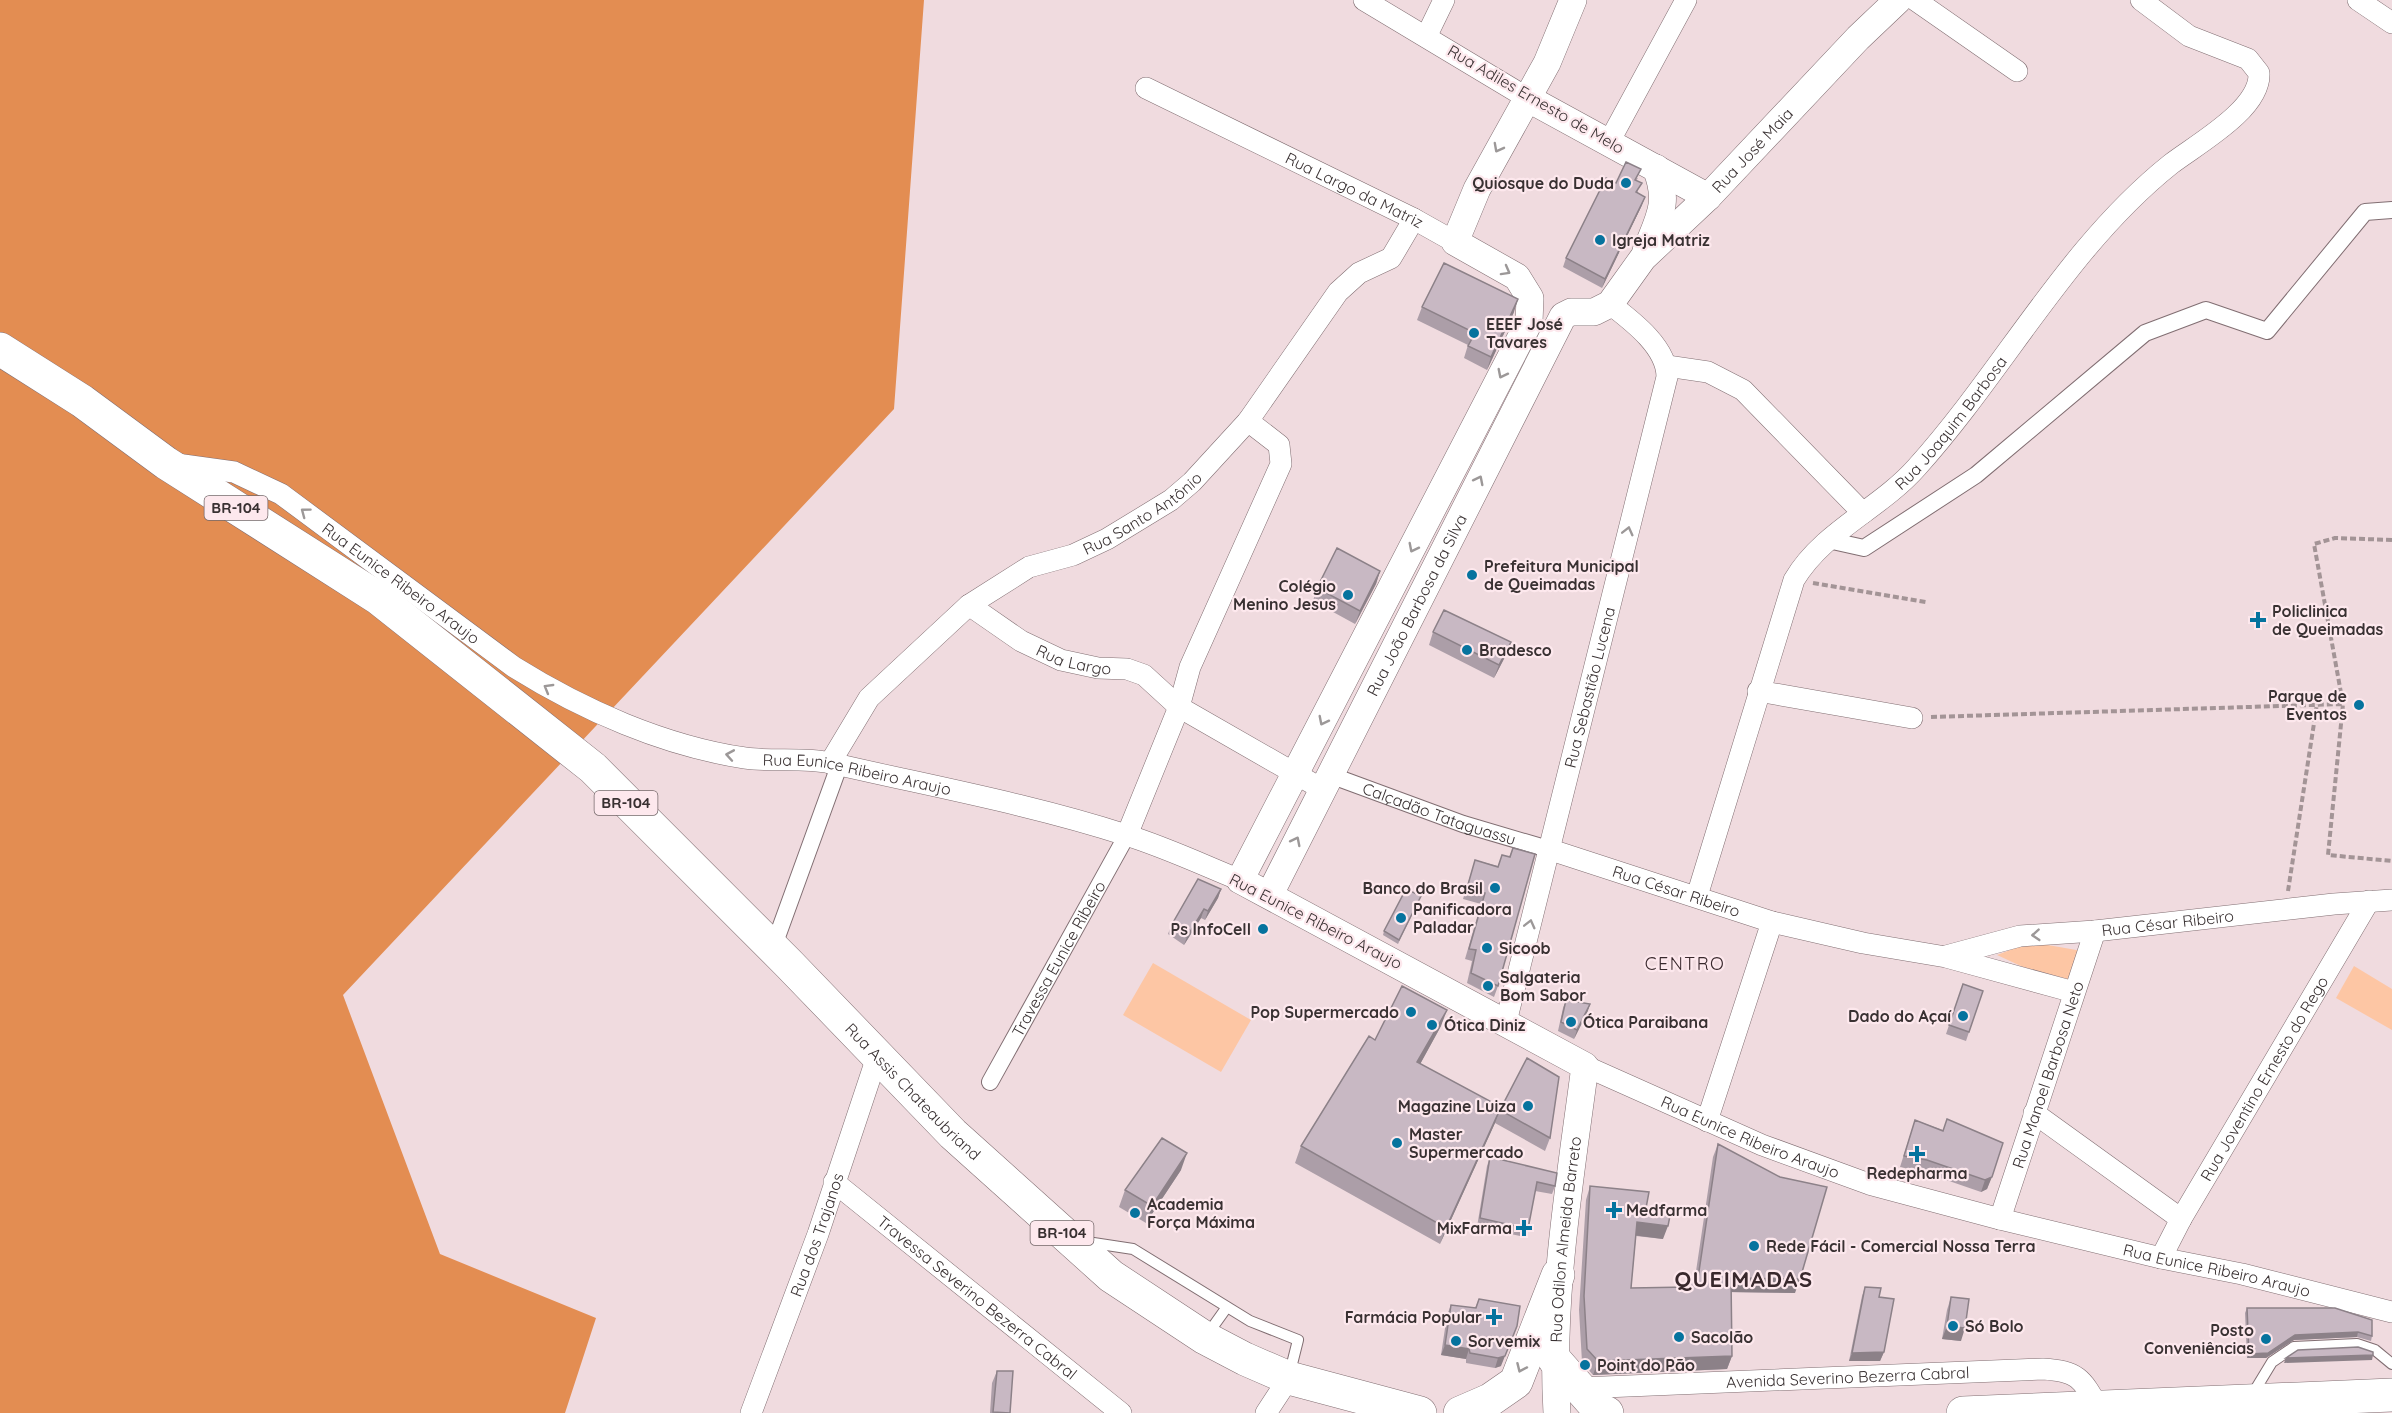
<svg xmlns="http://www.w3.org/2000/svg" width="2392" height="1413" viewBox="0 0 2392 1413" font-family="Quicksand,sans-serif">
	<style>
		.green { fill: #fdc6a4 }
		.forest { fill: #e38d52 }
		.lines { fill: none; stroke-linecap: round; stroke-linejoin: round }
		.service-casing { stroke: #816e72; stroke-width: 12 }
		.pedestrian-casing { stroke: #816e72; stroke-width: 18 }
		.minor-casing { stroke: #816e72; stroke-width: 22 }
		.tertiary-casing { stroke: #816e72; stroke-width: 28 }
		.trunk-casing { stroke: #816e72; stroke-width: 34 }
		.path { stroke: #a39496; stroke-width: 4; stroke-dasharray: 6 3; stroke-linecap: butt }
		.service { stroke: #fff; stroke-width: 10 }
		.pedestrian { stroke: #fff; stroke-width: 16 }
		.minor { stroke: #fff; stroke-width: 21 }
		.tertiary { stroke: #fff; stroke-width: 27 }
		.trunk { stroke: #fff; stroke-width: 33 }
		.wall { fill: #ac9ea8 }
		.shaded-wall { fill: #8c8188 }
		.building { fill: #c8b8c3; stroke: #8c8188; stroke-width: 1.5 }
		.oneway { stroke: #9c9898 }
		.poi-dot { fill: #06739e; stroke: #fde8ed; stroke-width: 2 }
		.labels { text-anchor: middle; stroke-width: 4.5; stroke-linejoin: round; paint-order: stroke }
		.shield { fill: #fde8ed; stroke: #74686a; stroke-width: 1.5 }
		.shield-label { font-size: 15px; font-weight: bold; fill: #393132 }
		.street-label { font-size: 16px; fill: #393132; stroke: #fde8ed }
		.poi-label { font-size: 16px; font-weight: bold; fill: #393132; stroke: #fde8ed; text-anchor: start }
		.neighbourhood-label { font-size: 18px; letter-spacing: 1.5px; fill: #38282c; stroke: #fde8ed }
		.district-label { font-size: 22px; font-weight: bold; letter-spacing: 1.5px; fill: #38282c; stroke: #fde8ed }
	</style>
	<rect width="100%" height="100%" fill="#f0dbdf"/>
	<path class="green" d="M 2031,942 L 2082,951 L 2071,980 L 2023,967 L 1997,955 Z
		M 1153,963 L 1251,1020 L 1221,1072 L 1123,1015 Z
		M 2354,966 L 2392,989 L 2392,1030 L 2336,998 Z"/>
	<path class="forest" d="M 0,0 L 924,0 L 894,409 L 343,995 L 440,1254 L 596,1318 L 565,1413 L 0,1413 Z"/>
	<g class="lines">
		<g class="service-casing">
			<path id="service" d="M 1087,1242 L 1133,1249 L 1250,1321 L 1298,1340 L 1289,1376
				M 1207,1335 L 1227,1307
				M 2252,1395 L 2272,1362 L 2294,1347 L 2357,1344 L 2375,1350 L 2392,1364"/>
		</g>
		<g class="pedestrian-casing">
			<g id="pedestrian">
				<path d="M 1828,540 L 1864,548 L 1976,475 L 2145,333 L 2206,310 L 2267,331 L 2365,212 L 2392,210"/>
				<path id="s1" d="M 1330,775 L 1463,824 L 1548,849"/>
				<path d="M 773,948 L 839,766"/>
				<path id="s2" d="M 990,1082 L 1127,835"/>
			</g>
		</g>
		<g class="minor-casing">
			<g id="minor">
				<path d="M 1364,0 L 1529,99"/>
				<path d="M 1915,0 L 2017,71"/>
				<path d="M 2358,0 L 2392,23"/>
				<path d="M 1427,35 L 1444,0"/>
				<path id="s3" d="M 1146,88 L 1414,219 L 1455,242"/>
				<path d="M 1609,142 L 1686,0"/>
				<path d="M 1667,366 L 1708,372 L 1743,390 L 1863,513"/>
				<path id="s4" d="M 176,464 L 234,472 L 281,494 L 514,667 C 583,710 664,746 745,758 C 773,762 803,757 831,763 C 930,786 1030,804 1126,835 C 1165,847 1203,865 1240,880"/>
				<path id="s5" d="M 969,605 L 1021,641 L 1061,660 L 1098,668 L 1127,669 L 1144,675 L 1179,707 L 1322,789"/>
				<path d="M 1758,691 L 1912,718"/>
				<path id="s6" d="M 830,763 L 869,698 L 969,605 L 1029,567 L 1073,555 L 1107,539 L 1171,500 L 1192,482 L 1248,421 L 1338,292 L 1359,273 L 1391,258 L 1414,219"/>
				<path d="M 1127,835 L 1179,707 L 1190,667 L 1281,464 L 1279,445 L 1248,421"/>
				<path id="s7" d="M 1548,849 L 1772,922 L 1863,943 L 1946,957 L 2074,992"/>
				<path id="s8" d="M 1697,896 L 1794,580 C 1823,531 1880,509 1917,467 C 2005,369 2067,247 2171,164 C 2197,144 2261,109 2259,73 L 2248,59 L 2189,36 L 2141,0"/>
				<path id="s9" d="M 1946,956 L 2020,936 L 2095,931 L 2334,904 L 2392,900"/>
				<path id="s10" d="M 1506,1022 L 1667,377 C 1667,347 1632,321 1610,304"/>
				<path id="s11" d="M 1585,1066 L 1762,1145 L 1869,1184 L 2000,1219 L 2161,1258 L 2242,1274 L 2392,1312"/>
				<path d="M 2034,1113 L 2181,1219"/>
				<path d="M 1707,1121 L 1772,922"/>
				<path id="s12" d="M 834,1182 L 1121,1413"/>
				<path id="s13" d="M 2000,1219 L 2095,931"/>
				<path id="s14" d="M 2161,1258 L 2181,1219 L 2369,901"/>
				<path id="s15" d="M 1580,1388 L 2043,1369 C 2077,1371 2082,1378 2098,1407"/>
				<path id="s16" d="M 751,1413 L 818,1234 L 878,1054"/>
				<path d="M 1266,1413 L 1289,1378"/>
			</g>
		</g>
		<g class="tertiary-casing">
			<g id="tertiary">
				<path d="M 1529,99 L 1708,197"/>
				<path d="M 1646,251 C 1659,218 1670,203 1656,168"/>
				<path id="s17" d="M 1270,894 L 1563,316 L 1571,312 L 1594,312 L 1610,304 L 1643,258 L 1708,197 L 1858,38 L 1898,0"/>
				<path id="s18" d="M 1557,1413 C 1550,1296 1570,1181 1585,1066 L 1240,880 L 1529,322 L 1530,298 L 1517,277 L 1455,242 L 1477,189 L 1547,63 L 1573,0"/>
			</g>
		</g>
		<g class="trunk-casing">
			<g id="trunk">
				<path id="s19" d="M 0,349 L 82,401 L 166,463 L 378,598 L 593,768 L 789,964 L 953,1134 L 1111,1276 L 1205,1338 L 1245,1359 L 1289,1378 L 1420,1413"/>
				<path d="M 1554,1359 L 1599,1410 L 1607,1413"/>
				<path d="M 1460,1413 L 1490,1400 L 1516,1382 L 1558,1275"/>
				<path d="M 1963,1413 L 2392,1395"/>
			</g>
		</g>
		<path class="path" d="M 2392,540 L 2335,538 L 2314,544 L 2343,704 L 2328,855 L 2392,861
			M 1813,583 L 1926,602
			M 1931,717 L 2343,704
			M 2288,891 L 2317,704"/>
		<use href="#service" class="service"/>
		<use href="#pedestrian" class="pedestrian"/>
		<use href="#minor" class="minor"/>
		<use href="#tertiary" class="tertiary"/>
		<use href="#trunk" class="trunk"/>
	</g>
	<path class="wall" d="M 1638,178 L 1636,181 L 1638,193 L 1642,205 L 1602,288 L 1563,267 L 1566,258 L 1616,183 Z
		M 1422,307 L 1514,312 L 1487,370 L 1464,358 L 1468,345 L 1417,320 Z
		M 1380,571 L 1376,584 L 1355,624 L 1313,601 L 1317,588 Z
		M 1433,632 L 1511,642 L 1506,655 L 1494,678 L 1429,645 Z
		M 1513,848 L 1498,986 L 1494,997 L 1467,983 L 1472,961 L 1465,959 L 1481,904 L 1463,899 L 1475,860 L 1498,866 L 1502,855 L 1509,857 Z
		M 1221,889 L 1218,898 L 1205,920 L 1201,918 L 1184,945 L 1168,934 L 1171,926 Z
		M 1419,900 L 1398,944 L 1383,935 L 1384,931 Z
		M 1963,984 L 1969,1032 L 1966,1041 L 1946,1034 Z
		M 1566,1000 L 1590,1004 L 1587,1013 L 1574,1039 L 1558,1031 L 1563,1008 Z
		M 1441,1026 L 1420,1064 L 1501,1107 L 1495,1123 L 1440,1244 L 1295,1163 L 1301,1146 L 1375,1040 Z
		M 1500,1110 L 1550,1138 L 1545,1151 L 1495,1123 Z
		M 1915,1120 L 1943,1130 L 2003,1143 L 1987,1189 L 1981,1192 L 1923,1172 L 1900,1167 Z
		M 1718,1144 L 1795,1293 L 1731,1292 L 1732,1356 L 1727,1369 L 1593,1375 L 1582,1362 L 1579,1310 L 1586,1200 L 1590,1186 L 1646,1208 L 1663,1239 L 1636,1236 L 1631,1288 L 1686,1287 L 1689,1278 L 1695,1278 L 1713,1157 Z
		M 1490,1157 L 1555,1186 L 1552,1194 L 1535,1191 L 1528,1229 L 1525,1237 L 1477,1227 L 1487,1166 Z
		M 1181,1170 L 1146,1223 L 1119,1207 L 1125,1190 Z
		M 1865,1287 L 1879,1297 L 1884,1352 L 1880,1361 L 1849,1361 L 1862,1296 Z
		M 1951,1297 L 1961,1341 L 1942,1339 L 1947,1310 Z
		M 1479,1299 L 1501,1366 L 1495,1368 L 1466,1363 L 1466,1359 L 1441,1355 L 1447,1315 L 1451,1305 L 1475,1308 Z
		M 2247,1308 L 2335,1308 L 2372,1336 L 2371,1341 L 2357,1337 L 2294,1340 L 2266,1358 L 2247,1358 L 2245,1313 Z
		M 997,1371 L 1010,1413 L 990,1413 L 992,1383 Z"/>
	<path class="shaded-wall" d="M 1645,197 L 1642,205 L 1602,288 L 1605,279 Z
		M 1518,299 L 1514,312 L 1487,370 L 1491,357 Z
		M 1380,571 L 1376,584 L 1355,624 L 1360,611 Z
		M 1511,642 L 1506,655 L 1494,678 L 1499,665 Z
		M 1221,889 L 1218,898 L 1205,920 L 1208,911 Z
		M 1204,909 L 1201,918 L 1184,945 L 1187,937 Z
		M 1590,1004 L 1587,1013 L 1574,1039 L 1577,1030 Z
		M 1447,1010 L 1441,1026 L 1412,1079 L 1417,1062 Z
		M 1501,1107 L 1495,1123 L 1440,1244 L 1446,1228 Z
		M 1187,1153 L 1181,1170 L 1146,1223 L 1152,1206 Z
		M 1992,1177 L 1987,1189 L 1981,1192 L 1985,1180 Z
		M 1637,1222 L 1668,1226 L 1663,1239 L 1632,1235 Z
		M 1731,1278 L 1800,1279 L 1795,1293 L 1726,1292 Z
		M 1517,1326 L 1501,1366 L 1495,1368 L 1498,1358 Z
		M 1947,1326 L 1965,1328 L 1961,1341 L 1942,1339 Z
		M 2358,1332 L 2357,1337 L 2294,1340 L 2266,1358 L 2247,1358 L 2249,1354 L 2295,1335 Z
		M 1445,1345 L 1469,1349 L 1466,1359 L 1441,1355 Z
		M 1884,1352 L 1880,1361 L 1849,1361 L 1852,1353 Z
		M 2373,1355 L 2372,1360 L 2284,1363 L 2286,1358 Z
		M 1732,1356 L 1727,1369 L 1593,1375 L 1598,1361 Z"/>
	<path class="building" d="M 1626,162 L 1641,169 L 1635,180 L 1642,183 L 1636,192 L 1645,197 L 1605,279 L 1566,258 L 1606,178 L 1616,183 Z
		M 1444,263 L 1518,299 L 1491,357 L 1468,346 L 1475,333 L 1422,307 Z
		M 1337,548 L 1380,571 L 1360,611 L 1317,588 Z
		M 1444,610 L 1511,642 L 1499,665 L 1433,632 Z
		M 1513,848 L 1535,854 L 1498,986 L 1471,973 L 1476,950 L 1469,949 L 1485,893 L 1467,888 L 1475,860 L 1498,867 L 1502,855 L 1510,857 Z
		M 1198,879 L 1221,889 L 1208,911 L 1204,909 L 1187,937 L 1171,926 Z
		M 1406,889 L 1421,896 L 1399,940 L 1384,931 Z
		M 1963,984 L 1983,991 L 1969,1032 L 1949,1025 Z
		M 1402,986 L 1447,1010 L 1417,1062 L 1501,1107 L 1446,1228 L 1301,1146 L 1369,1036 L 1375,1040 Z
		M 1566,1000 L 1590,1004 L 1577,1030 L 1561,1022 Z
		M 1527,1058 L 1559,1077 L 1550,1138 L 1500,1110 Z
		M 1947,1119 L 2003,1143 L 1992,1177 L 1985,1180 L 1927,1160 L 1904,1156 L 1915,1120 L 1943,1131 Z
		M 1162,1138 L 1187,1153 L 1152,1206 L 1125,1190 Z
		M 1718,1144 L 1780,1177 L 1827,1187 L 1800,1279 L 1731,1278 L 1732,1356 L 1598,1361 L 1587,1349 L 1584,1296 L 1590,1186 L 1649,1192 L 1646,1208 L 1671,1211 L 1668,1226 L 1637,1222 L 1631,1288 L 1688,1287 L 1689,1278 L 1698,1278 Z
		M 1490,1157 L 1557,1173 L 1555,1186 L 1537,1182 L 1528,1229 L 1480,1218 Z
		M 1865,1287 L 1881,1288 L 1879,1297 L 1894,1299 L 1884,1352 L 1852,1353 Z
		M 1951,1297 L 1969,1299 L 1965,1328 L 1947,1326 Z
		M 1479,1299 L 1520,1306 L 1517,1326 L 1505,1356 L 1498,1358 L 1470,1353 L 1469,1349 L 1445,1345 L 1451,1305 L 1476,1308 Z
		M 2247,1308 L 2335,1308 L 2372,1320 L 2372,1336 L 2358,1332 L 2295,1335 L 2268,1353 L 2249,1354 Z
		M 2358,1347 L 2373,1352 L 2373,1355 L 2286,1358 L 2298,1350 Z
		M 997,1371 L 1013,1371 L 1010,1413 L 993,1412 Z"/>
	<defs><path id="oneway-chevron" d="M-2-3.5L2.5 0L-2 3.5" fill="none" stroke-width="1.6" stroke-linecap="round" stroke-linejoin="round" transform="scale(1.5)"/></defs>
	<g class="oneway">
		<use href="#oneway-chevron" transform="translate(1498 148) rotate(118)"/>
		<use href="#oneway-chevron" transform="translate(1506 271) rotate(29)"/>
		<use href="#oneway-chevron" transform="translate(1502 374) rotate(117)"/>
		<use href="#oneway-chevron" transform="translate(1479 480) rotate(-63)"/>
		<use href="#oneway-chevron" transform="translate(305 512) rotate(-143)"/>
		<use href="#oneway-chevron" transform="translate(1628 531) rotate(-76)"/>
		<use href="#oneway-chevron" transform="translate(1413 548) rotate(117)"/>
		<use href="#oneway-chevron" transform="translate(548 688) rotate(-150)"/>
		<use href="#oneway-chevron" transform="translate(1323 721) rotate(117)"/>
		<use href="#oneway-chevron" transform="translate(730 755) rotate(-170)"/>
		<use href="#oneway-chevron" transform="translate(1296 841) rotate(-63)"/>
		<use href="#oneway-chevron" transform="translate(1530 924) rotate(-76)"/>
		<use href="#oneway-chevron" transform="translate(2036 935) rotate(176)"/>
		<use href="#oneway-chevron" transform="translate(1521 1368) rotate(114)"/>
	</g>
	<g class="poi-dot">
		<circle cx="1626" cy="183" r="6"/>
		<circle cx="1600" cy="240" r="6"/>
		<circle cx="1474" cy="333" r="6"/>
		<circle cx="1472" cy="575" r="6"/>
		<circle cx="1348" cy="595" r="6"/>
		<path d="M2255 611h6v6h6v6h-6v6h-6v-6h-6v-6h6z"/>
		<circle cx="1467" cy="650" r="6"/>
		<circle cx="2359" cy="705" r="6"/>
		<circle cx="1495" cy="888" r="6"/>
		<circle cx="1401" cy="918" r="6"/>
		<circle cx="1263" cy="929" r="6"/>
		<circle cx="1487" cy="948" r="6"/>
		<circle cx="1488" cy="986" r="6"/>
		<circle cx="1411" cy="1012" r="6"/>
		<circle cx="1963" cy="1016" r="6"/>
		<circle cx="1571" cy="1022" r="6"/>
		<circle cx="1432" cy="1025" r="6"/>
		<circle cx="1528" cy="1106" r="6"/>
		<circle cx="1397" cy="1143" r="6"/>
		<path d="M1914 1145h6v6h6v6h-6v6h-6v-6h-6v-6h6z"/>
		<path d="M1611 1201h6v6h6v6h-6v6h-6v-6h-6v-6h6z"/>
		<circle cx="1135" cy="1213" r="6"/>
		<path d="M1521 1219h6v6h6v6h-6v6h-6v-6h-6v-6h6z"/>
		<circle cx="1754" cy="1246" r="6"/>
		<path d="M1491 1308h6v6h6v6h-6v6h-6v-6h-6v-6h6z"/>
		<circle cx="1953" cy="1326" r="6"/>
		<circle cx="1679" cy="1337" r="6"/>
		<circle cx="2266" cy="1339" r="6"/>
		<circle cx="1456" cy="1341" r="6"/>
		<circle cx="1585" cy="1365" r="6"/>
	</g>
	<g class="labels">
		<g class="shield">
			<rect x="204.5" y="496" width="63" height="24" rx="4.5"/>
			<rect x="594.5" y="791" width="63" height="24" rx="4.5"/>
			<rect x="1030.5" y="1221" width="63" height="24" rx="4.5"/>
		</g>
		<g class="shield-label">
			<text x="236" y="513">BR-104</text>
			<text x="626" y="808">BR-104</text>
			<text x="1062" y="1238">BR-104</text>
		</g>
		<g class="street-label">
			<text transform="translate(1536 99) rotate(30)" y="6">Rua Adiles Ernesto de Melo</text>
			<text dy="6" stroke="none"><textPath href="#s17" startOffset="908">Rua José Maia</textPath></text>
			<text dy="6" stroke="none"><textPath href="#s3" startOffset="232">Rua Largo da Matriz</textPath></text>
			<text dy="6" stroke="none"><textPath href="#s8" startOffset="554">Rua Joaquim Barbosa</textPath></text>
			<text dy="6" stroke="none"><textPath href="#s6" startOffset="410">Rua Santo Antônio</textPath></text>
			<text dy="6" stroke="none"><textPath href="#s4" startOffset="260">Rua Eunice Ribeiro Araujo</textPath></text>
			<text dy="6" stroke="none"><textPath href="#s17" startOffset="324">Rua João Barbosa da Silva</textPath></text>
			<text dy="6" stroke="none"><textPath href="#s5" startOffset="120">Rua Largo</textPath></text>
			<text dy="6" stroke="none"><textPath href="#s10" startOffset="345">Rua Sebastião Lucena</textPath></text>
			<text dy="6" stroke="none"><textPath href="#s4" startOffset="764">Rua Eunice Ribeiro Araujo</textPath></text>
			<text dy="6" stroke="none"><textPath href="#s1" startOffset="116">Calçadão Tataguassu</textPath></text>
			<text dy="6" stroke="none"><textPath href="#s7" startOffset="135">Rua César Ribeiro</textPath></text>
			<text transform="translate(1316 921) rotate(27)" y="6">Rua Eunice Ribeiro Araujo</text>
			<text dy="6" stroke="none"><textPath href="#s9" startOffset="225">Rua César Ribeiro</textPath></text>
			<text dy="6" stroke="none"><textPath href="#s2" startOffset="141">Travessa Eunice Ribeiro</textPath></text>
			<text dy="6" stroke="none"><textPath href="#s13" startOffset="152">Rua Manoel Barbosa Neto</textPath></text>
			<text dy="6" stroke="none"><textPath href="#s14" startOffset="207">Rua Joventino Ernesto do Rego</textPath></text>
			<text dy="6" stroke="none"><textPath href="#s19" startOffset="1182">Rua Assis Chateaubriand</textPath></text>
			<text dy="6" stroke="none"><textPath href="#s11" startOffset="180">Rua Eunice Ribeiro Araujo</textPath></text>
			<text dy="6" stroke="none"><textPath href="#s16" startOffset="190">Rua dos Trajanos</textPath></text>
			<text dy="6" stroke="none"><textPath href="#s18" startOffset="174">Rua Odilon Almeida Barreto</textPath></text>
			<text dy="6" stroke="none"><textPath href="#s11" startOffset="666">Rua Eunice Ribeiro Araujo</textPath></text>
			<text dy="6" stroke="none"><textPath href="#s12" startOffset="184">Travessa Severino Bezerra Cabral</textPath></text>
			<text dy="6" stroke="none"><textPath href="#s15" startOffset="268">Avenida Severino Bezerra Cabral</textPath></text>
		</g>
		<g class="poi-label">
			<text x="1614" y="189" text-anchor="end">Quiosque do Duda</text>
			<text x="1612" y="246">Igreja Matriz</text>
			<text x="1486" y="330">EEEF José<tspan x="1486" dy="18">Tavares</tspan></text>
			<text x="1484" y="572">Prefeitura Municipal<tspan x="1484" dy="18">de Queimadas</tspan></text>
			<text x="1336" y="592" text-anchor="end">Colégio<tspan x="1336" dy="18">Menino Jesus</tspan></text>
			<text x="2272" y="617">Policlinica<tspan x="2272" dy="18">de Queimadas</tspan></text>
			<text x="1479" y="656">Bradesco</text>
			<text x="2347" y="702" text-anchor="end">Parque de<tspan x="2347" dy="18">Eventos</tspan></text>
			<text x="1483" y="894" text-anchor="end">Banco do Brasil</text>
			<text x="1413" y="915">Panificadora<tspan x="1413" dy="18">Paladar</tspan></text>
			<text x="1251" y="935" text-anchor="end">Ps InfoCell</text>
			<text x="1499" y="954">Sicoob</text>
			<text x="1500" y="983">Salgateria<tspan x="1500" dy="18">Bom Sabor</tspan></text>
			<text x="1399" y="1018" text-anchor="end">Pop Supermercado</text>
			<text x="1951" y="1022" text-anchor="end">Dado do Açaí</text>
			<text x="1583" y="1028">Ótica Paraibana</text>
			<text x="1444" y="1031">Ótica Diniz</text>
			<text x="1516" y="1112" text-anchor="end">Magazine Luiza</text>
			<text x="1409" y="1140">Master<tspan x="1409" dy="18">Supermercado</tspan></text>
			<text x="1917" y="1179" text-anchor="middle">Redepharma</text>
			<text x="1147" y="1210">Academia<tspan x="1147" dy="18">Força Máxima</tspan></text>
			<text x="1626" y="1216">Medfarma</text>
			<text x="1512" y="1234" text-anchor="end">MixFarma</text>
			<text x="1766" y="1252">Rede Fácil - Comercial Nossa Terra</text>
			<text x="1482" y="1323" text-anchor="end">Farmácia Popular</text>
			<text x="1965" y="1332">Só Bolo</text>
			<text x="2254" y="1336" text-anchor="end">Posto<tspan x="2254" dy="18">Conveniências</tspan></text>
			<text x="1691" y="1343">Sacolão</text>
			<text x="1468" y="1347">Sorvemix</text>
			<text x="1597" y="1371">Point do Pão</text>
		</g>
		<g class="neighbourhood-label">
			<text x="1685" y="970">CENTRO</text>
		</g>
		<g class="district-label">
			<text x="1744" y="1287">QUEIMADAS</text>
		</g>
	</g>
</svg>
